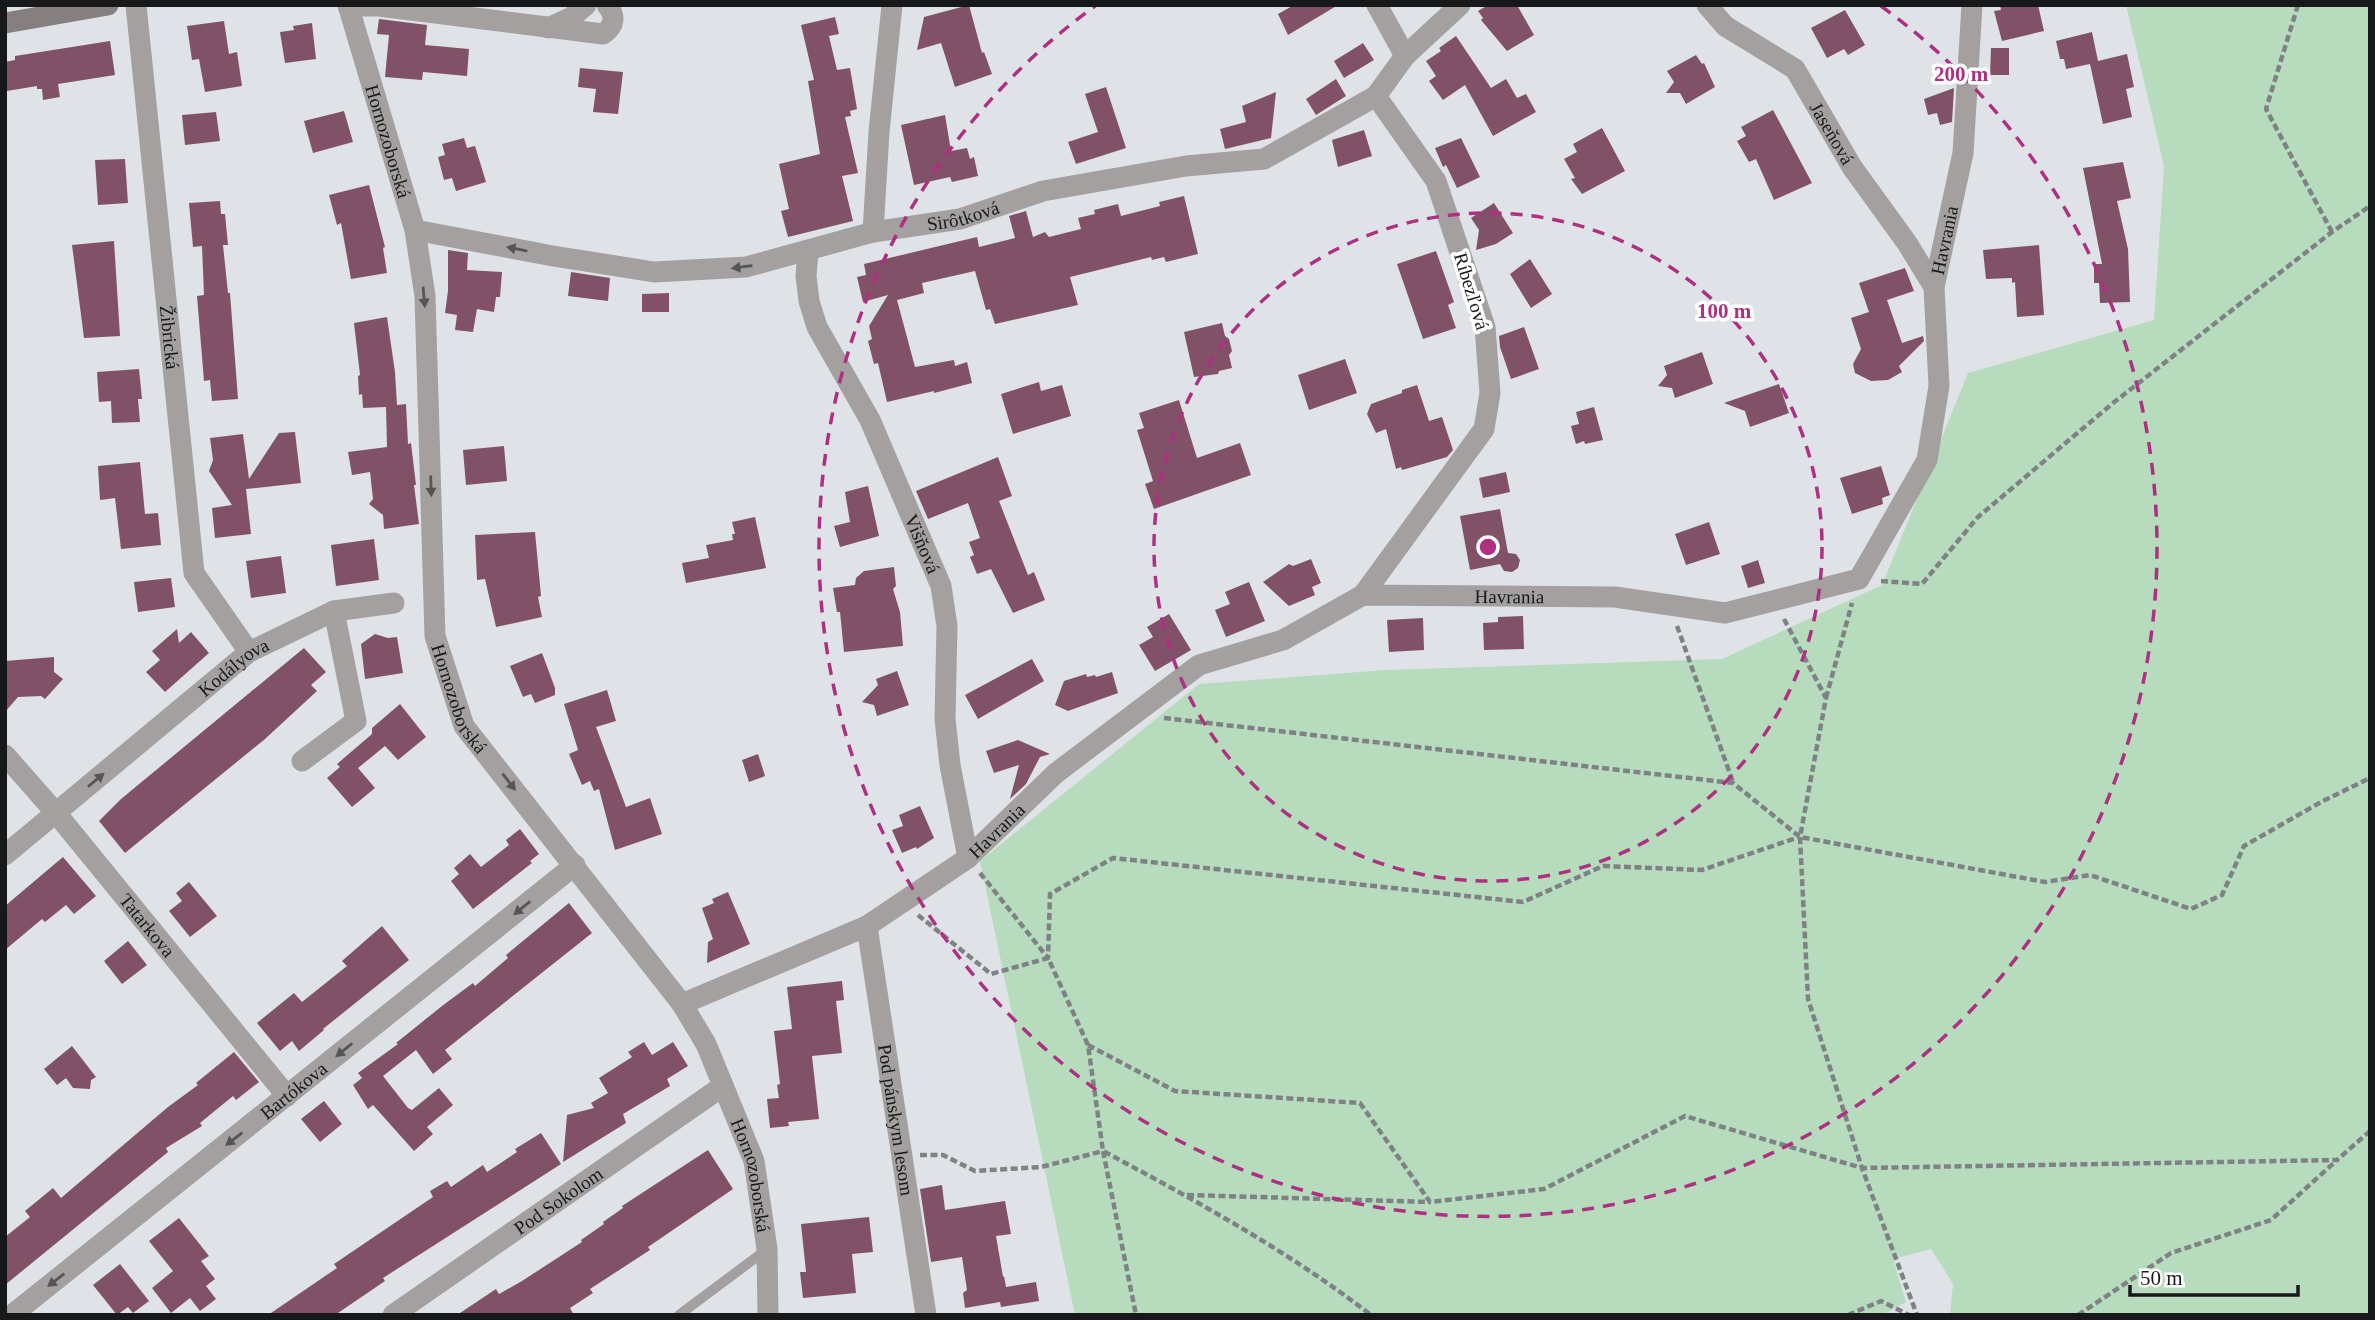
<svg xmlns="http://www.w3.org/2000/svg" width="2375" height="1320" viewBox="0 0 2375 1320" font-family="Georgia,serif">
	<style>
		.green { fill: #b7dcbd }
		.building { fill: #815267 }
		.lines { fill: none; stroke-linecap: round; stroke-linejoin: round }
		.path { stroke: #7f8285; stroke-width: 4.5; stroke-dasharray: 7 3.5; stroke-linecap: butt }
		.lane { stroke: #a3a09f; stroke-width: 10 }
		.street { stroke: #a3a09f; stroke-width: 21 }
		.secondary { stroke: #85807f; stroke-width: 21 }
		.oneway { fill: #555556 }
		.ring { fill: none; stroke: #ad3081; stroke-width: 3.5; stroke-dasharray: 12 9 }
		.labels { text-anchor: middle; stroke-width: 7; stroke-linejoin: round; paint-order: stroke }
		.street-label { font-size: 19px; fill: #16181a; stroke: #fff }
		.centre { fill: #ad3081; stroke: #fff; stroke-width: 3.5 }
		.ring-label { font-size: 21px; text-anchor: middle; font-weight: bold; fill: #ad3081; stroke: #fff; stroke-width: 7; stroke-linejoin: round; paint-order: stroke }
	</style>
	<rect width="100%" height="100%" fill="#dfe3e8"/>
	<path class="green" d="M 2126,5 L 2370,5 L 2370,1315 L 1950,1315 L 1953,1284 L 1931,1249 L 1893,1259 L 1906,1302 L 1882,1315 L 1075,1315 L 980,861 L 1199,684 L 1385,670 L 1722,659 L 1882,585 L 1968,373 L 2154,320 L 2164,166 Z"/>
	<path class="building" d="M 969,5 L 982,53 L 984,52 L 992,74 L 955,87 L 941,43 L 917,50 L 924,17 Z
		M 1294,5 L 1338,5 L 1288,35 L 1278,14 Z
		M 1488,5 L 1517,5 L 1534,35 L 1507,51 L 1481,20 L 1483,18 L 1478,11 Z
		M 2000,5 L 2038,5 L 2044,31 L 2002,41 L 1994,11 L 2001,10 Z
		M 1845,10 L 1865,45 L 1848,55 L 1844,49 L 1827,58 L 1811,28 Z
		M 835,17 L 839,34 L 829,36 L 837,70 L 850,68 L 857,109 L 850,111 L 851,116 L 845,117 L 858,173 L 842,176 L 853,221 L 788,237 L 781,211 L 789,209 L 779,164 L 820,154 L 808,81 L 814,80 L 801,25 Z
		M 379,19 L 427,25 L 425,45 L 469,49 L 467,76 L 423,72 L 422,80 L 385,77 L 389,35 L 377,34 Z
		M 224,21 L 229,54 L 237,52 L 242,86 L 205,92 L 199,59 L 192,60 L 187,26 Z
		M 312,23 L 316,59 L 285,63 L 280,32 L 294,30 L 293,26 Z
		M 2092,32 L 2098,61 L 2127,54 L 2134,87 L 2126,89 L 2132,117 L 2103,124 L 2090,64 L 2066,69 L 2064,59 L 2060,59 L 2056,41 Z
		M 1456,36 L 1491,88 L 1506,79 L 1517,98 L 1526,94 L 1536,112 L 1493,136 L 1465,85 L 1443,100 L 1429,81 L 1436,76 L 1426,61 L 1441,51 L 1439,48 Z
		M 110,41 L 115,75 L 58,84 L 60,97 L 43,100 L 42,89 L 37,89 L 37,86 L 7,91 L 5,62 L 15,60 L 15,56 Z
		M 1363,43 L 1374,60 L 1344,78 L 1334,61 Z
		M 1991,48 L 2009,48 L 2009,75 L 1990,75 Z
		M 1696,55 L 1702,64 L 1704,63 L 1715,87 L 1686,104 L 1680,93 L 1666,93 L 1674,82 L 1667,71 Z
		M 580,68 L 623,72 L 618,114 L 593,112 L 596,89 L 578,87 Z
		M 1336,79 L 1346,96 L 1316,115 L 1306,99 Z
		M 1106,87 L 1126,148 L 1076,164 L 1068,142 L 1098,132 L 1085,94 Z
		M 1954,88 L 1952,122 L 1940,125 L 1937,113 L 1928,115 L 1924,99 Z
		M 1276,92 L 1271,138 L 1225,149 L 1220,129 L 1246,122 L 1242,106 Z
		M 1773,110 L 1812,183 L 1774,200 L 1756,159 L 1749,162 L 1737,141 L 1746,136 L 1741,127 Z
		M 344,111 L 353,142 L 313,153 L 304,121 Z
		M 216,112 L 220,141 L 185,145 L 182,115 Z
		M 945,115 L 951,151 L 967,148 L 970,159 L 974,157 L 978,176 L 952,182 L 950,177 L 914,185 L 901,125 Z
		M 1602,128 L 1625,171 L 1582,194 L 1571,179 L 1575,178 L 1564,159 L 1577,152 L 1573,144 Z
		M 1364,130 L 1372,156 L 1338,167 L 1332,140 Z
		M 464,138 L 467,148 L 475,146 L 486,182 L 456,191 L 452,178 L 444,180 L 438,157 L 445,155 L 442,144 Z
		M 1461,138 L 1480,177 L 1457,188 L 1446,165 L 1443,167 L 1435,148 Z
		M 125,159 L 128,203 L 98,205 L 95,160 Z
		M 2123,162 L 2131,198 L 2117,201 L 2128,249 L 2130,302 L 2100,303 L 2099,283 L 2094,283 L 2094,264 L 2102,264 L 2083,168 Z
		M 369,185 L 385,247 L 383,248 L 387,273 L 351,279 L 341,223 L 337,225 L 329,195 Z
		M 1184,196 L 1198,254 L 1166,262 L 1164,257 L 1152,260 L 1151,257 L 1070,277 L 1078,305 L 995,324 L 990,309 L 986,310 L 975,271 L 922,283 L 924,293 L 897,300 L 915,367 L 954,360 L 955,366 L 967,362 L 972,383 L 934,393 L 934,391 L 887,402 L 878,363 L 874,364 L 868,341 L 872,339 L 869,326 L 888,295 L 863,302 L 857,277 L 866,275 L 864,264 L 977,237 L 979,247 L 1015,238 L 1009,216 L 1026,211 L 1033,237 L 1045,232 L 1049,237 L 1081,229 L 1078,218 L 1095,214 L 1094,210 L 1118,204 L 1121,216 L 1160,206 L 1159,202 Z
		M 220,201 L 221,214 L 225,214 L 228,245 L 223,245 L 228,293 L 230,293 L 238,399 L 212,401 L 210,380 L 204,381 L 197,296 L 204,295 L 202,246 L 193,247 L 189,203 Z
		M 1494,203 L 1513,233 L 1496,244 L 1476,250 L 1479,230 L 1471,218 Z
		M 114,241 L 120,336 L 84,338 L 72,245 Z
		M 2039,245 L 2044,315 L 2017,317 L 2015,282 L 2012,283 L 2012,278 L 1986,279 L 1983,250 Z
		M 448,250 L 468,253 L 467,270 L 502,272 L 500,297 L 496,297 L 494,312 L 477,309 L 473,332 L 455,330 L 457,315 L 445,313 L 448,291 Z
		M 1436,251 L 1454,302 L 1448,305 L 1456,328 L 1423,339 L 1397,264 Z
		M 1530,259 L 1552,294 L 1531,308 L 1510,274 Z
		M 1905,268 L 1914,291 L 1887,300 L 1902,343 L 1923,336 L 1924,341 L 1899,366 L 1902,372 L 1888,380 L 1871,381 L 1855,373 L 1853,364 L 1861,349 L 1851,318 L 1869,312 L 1859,283 Z
		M 571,272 L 610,278 L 608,301 L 568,296 Z
		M 669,293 L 669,312 L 642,312 L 642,294 Z
		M 387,317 L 395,372 L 397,405 L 406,404 L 408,444 L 411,443 L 416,485 L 414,485 L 419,524 L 384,529 L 383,515 L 369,504 L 373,499 L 370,472 L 352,475 L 348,452 L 387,447 L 386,407 L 363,408 L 362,394 L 359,395 L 358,376 L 360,375 L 354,323 Z
		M 1222,323 L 1225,336 L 1229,339 L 1232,351 L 1229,355 L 1232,368 L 1219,371 L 1218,374 L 1194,377 L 1184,332 Z
		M 1524,327 L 1539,369 L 1511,379 L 1500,347 L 1499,336 Z
		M 1702,352 L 1713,384 L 1675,398 L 1672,388 L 1658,386 L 1667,375 L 1664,366 Z
		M 1345,359 L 1357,393 L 1309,410 L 1298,375 Z
		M 139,369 L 142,399 L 138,399 L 140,422 L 112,423 L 111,401 L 99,402 L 97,372 Z
		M 1039,382 L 1041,391 L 1062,385 L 1071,416 L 1013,434 L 1001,394 Z
		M 1779,384 L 1789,413 L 1750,427 L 1745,411 L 1724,403 Z
		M 1417,385 L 1429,421 L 1442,417 L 1453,450 L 1447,457 L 1402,470 L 1401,467 L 1396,469 L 1386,429 L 1376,433 L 1367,414 L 1371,404 L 1402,393 L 1402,390 Z
		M 1179,400 L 1197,458 L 1240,443 L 1251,475 L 1154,509 L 1145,484 L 1153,481 L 1137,430 L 1144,428 L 1139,413 Z
		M 1594,407 L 1603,440 L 1585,444 L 1584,441 L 1576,444 L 1571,426 L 1579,424 L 1576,412 Z
		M 295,432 L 301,483 L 246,489 L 251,534 L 215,538 L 212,508 L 232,505 L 209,471 L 213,460 L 210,438 L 243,434 L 249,479 L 279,433 Z
		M 504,446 L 507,481 L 466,485 L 463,450 Z
		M 998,457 L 1012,496 L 999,501 L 1028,575 L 1034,572 L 1045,600 L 1013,613 L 991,569 L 977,574 L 970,557 L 974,555 L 969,542 L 980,538 L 968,503 L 928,519 L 916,491 Z
		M 140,462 L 145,514 L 158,513 L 161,545 L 121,549 L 115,498 L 100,500 L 98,466 Z
		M 1881,466 L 1890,495 L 1882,498 L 1883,504 L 1852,514 L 1840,478 Z
		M 1506,472 L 1510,492 L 1483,498 L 1479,478 Z
		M 868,486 L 879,536 L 840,547 L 834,526 L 850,522 L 845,492 Z
		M 1500,509 L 1508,553 L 1516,554 L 1520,560 L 1518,568 L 1512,572 L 1504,571 L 1500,564 L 1470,570 L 1460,516 Z
		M 755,517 L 766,568 L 686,583 L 682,563 L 709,558 L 706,545 L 733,540 L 732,534 L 735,534 L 732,522 Z
		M 1709,522 L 1720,554 L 1686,565 L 1675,534 Z
		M 535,532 L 541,596 L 538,597 L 542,617 L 496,627 L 485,579 L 477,580 L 475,535 Z
		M 374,539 L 379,580 L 336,586 L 331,545 Z
		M 281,556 L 286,593 L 251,598 L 246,561 Z
		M 1311,559 L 1321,583 L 1312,587 L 1315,595 L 1289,606 L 1263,582 L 1289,564 L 1293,566 Z
		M 1758,560 L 1765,583 L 1748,588 L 1741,566 Z
		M 894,567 L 896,586 L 893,589 L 900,612 L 903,646 L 844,652 L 840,612 L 837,612 L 833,588 L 855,585 L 856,578 L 864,571 Z
		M 171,578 L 175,607 L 138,612 L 134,582 Z
		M 1249,582 L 1265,621 L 1226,637 L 1215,610 L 1230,604 L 1225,592 Z
		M 1169,614 L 1191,650 L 1155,671 L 1139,645 L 1153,637 L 1147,627 Z
		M 1523,616 L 1524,649 L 1484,650 L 1483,623 L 1498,622 L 1498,617 Z
		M 1423,618 L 1424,650 L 1389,652 L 1387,620 Z
		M 177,629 L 179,643 L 191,632 L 209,653 L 165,692 L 146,672 L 160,660 L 152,651 Z
		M 375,634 L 388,638 L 397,637 L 403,673 L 365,679 L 361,644 Z
		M 304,648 L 326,672 L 311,685 L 317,691 L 265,739 L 125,853 L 99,821 L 121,799 Z
		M 542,653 L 555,688 L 555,695 L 535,703 L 531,694 L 523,697 L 510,666 Z
		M 54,657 L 54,672 L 63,679 L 45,699 L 41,696 L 18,697 L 5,712 L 5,661 Z
		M 1032,659 L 1044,681 L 978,719 L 965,695 Z
		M 897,671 L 909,705 L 877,716 L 874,705 L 862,702 L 878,685 L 876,679 Z
		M 1112,672 L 1118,693 L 1068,711 L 1055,705 L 1064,681 L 1086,674 L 1087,677 L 1095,675 L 1096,677 Z
		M 607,690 L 616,721 L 596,727 L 626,807 L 650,798 L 662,834 L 615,850 L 599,789 L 594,791 L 590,781 L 582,785 L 569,754 L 578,750 L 564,704 Z
		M 400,704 L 426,737 L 398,760 L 385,746 L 358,768 L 375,788 L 352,807 L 327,778 L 340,767 L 337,764 L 372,734 L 372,728 Z
		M 1018,740 L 1050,754 L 1040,757 L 1026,784 L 1010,799 L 1019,765 L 994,773 L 986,751 Z
		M 758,754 L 765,776 L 749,782 L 742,760 Z
		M 920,806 L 934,838 L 917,849 L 916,847 L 902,853 L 892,830 L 903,826 L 899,815 Z
		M 520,829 L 539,854 L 530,861 L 532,863 L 473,909 L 451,881 L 459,874 L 454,868 L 470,854 L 481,867 L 509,845 L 506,840 Z
		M 63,857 L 96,896 L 74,914 L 66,905 L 45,922 L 42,919 L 5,950 L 5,906 Z
		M 189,882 L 217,916 L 190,937 L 169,911 L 182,901 L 176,893 Z
		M 728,892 L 750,944 L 707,963 L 708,942 L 713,939 L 702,908 L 714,903 L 712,899 Z
		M 569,903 L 592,933 L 445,1050 L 452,1059 L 433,1074 L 416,1050 L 383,1076 L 408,1108 L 412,1110 L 439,1088 L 453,1105 L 427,1127 L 433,1134 L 414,1151 L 373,1105 L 368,1109 L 353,1085 L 362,1078 L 358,1073 L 398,1044 L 396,1043 L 442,1006 L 473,983 L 475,986 L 508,958 L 506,955 Z
		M 382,926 L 409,960 L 323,1029 L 324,1030 L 299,1051 L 292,1041 L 280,1051 L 257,1023 L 294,993 L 302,1002 L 347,966 L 342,961 Z
		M 128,941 L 147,965 L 122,984 L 104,961 Z
		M 842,981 L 844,1000 L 836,1001 L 842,1053 L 812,1056 L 819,1119 L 788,1122 L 789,1126 L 770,1128 L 767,1099 L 779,1098 L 777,1085 L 780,1084 L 774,1031 L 792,1029 L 787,987 Z
		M 644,1042 L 652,1055 L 673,1042 L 688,1066 L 667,1079 L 670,1086 L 623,1114 L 626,1123 L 563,1162 L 567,1115 L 594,1108 L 591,1103 L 608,1093 L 599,1078 L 632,1057 L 628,1052 Z
		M 72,1046 L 96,1077 L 91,1080 L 90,1089 L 73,1088 L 66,1078 L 57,1085 L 44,1069 Z
		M 234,1052 L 259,1082 L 236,1100 L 233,1096 L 200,1123 L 202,1126 L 166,1148 L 168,1152 L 5,1285 L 5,1237 L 30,1217 L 25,1211 L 53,1188 L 61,1198 L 168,1107 L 198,1085 L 196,1083 Z
		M 324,1101 L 342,1124 L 320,1142 L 301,1119 Z
		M 541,1133 L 561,1164 L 383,1278 L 385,1281 L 335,1315 L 268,1315 L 337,1268 L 334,1264 L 433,1197 L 430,1191 L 447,1181 L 451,1187 L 483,1165 L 487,1172 L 517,1152 L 515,1149 Z
		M 708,1150 L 733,1189 L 648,1247 L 650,1250 L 590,1289 L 593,1293 L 570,1308 L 574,1315 L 457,1315 L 496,1289 L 499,1294 L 522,1281 L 582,1242 L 581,1240 L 604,1224 L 603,1222 L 623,1208 L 622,1206 Z
		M 942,1185 L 945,1210 L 1005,1201 L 1011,1234 L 996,1236 L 1003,1277 L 1004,1276 L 1006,1287 L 1036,1282 L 1039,1301 L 1001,1307 L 1000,1302 L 965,1308 L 963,1293 L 967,1290 L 962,1257 L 931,1262 L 920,1189 Z
		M 869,1217 L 873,1252 L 852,1254 L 856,1293 L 803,1298 L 800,1272 L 806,1272 L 801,1224 Z
		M 179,1218 L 209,1256 L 201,1261 L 215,1279 L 206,1286 L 216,1299 L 200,1311 L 190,1298 L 171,1313 L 152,1288 L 173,1271 L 149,1241 Z
		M 120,1264 L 149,1301 L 133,1313 L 128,1307 L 117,1315 L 93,1285 Z"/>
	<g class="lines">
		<path class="path" d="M 2298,5 L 2266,109 L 2332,232
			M 1881,581 L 1922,584 L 1978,517 L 2113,403 L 2332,232 L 2370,206
			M 1784,619 L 1826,698 L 1800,837 L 1808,999 L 1862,1168 L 1917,1315
			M 1677,626 L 1733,782
			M 1826,698 L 1852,603
			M 1164,718 L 1733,783 L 1800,837 L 2045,882 L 2090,875 L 2191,909 L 2222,895 L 2244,846 L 2321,802 L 2370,778
			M 980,873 L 1048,958 L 1050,894 L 1113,858 L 1523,902 L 1603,866 L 1702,870 L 1799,837
			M 918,915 L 991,974 L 1048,958 L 1088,1045 L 1103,1151 C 1195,1200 1288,1251 1371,1315
			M 1088,1045 L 1175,1091 L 1360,1103 L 1430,1202 L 1544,1189 L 1685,1116 L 1862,1168 L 2337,1160 L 2370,1131
			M 920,1155 L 943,1155 L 975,1171 L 1041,1167 L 1103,1151 L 1136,1315
			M 1187,1195 L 1430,1202
			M 1848,1315 L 1881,1301 L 1909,1315
			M 2078,1315 L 2171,1253 L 2271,1220 L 2337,1160"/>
		<path class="lane" d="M 679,1315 L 766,1250"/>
		<g class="street">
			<path id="s1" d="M 136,5 L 194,573 L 249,652"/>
			<path id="s2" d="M 348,5 L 415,230 L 425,296 L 435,636 L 464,726 L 682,1004 L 706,1044 L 754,1161 L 767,1249 L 768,1315"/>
			<path d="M 1377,5 L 1405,56"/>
			<path id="s3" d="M 1707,5 L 1725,26 L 1795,69 L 1852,167 L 1907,243 L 1934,287"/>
			<path d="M 348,6 L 379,6 L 603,34 C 615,26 616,16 607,5"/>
			<path d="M 548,28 L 572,17 L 586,5"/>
			<path id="s4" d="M 415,230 L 553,256 L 654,272 L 746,267 L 873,232 L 960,219 L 1043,191 L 1186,166 L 1264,159 L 1376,96 L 1405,56 L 1460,5"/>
			<path d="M 873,232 L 879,132 L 892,5"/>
			<path id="s5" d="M 808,252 L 806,276 L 809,301 L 817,327 L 870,420 L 941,586 L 947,626 L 945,719 L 950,765 L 968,858"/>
			<path d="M 1363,595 L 1484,429 L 1490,393 L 1485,327 L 1436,181 L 1376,96"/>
			<path d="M 334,611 L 394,603"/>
			<path id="s6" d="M 5,755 L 56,813 L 287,1096"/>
			<path id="s7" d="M 5,855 L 249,652 L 334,611 L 356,721 L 302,761"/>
			<path id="s8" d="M 867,926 L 926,1315"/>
			<path id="s9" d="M 682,1004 L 867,926 L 968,858 L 1056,773 L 1199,665 L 1283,640 L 1363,595 L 1615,597 L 1725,613 L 1859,579 L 1927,460 L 1939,386 L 1934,287 L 1963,153 L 1972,5"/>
			<path id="s10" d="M 12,1315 L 575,865"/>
			<path id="s11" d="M 393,1315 L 723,1086"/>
		</g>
		<path class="secondary" d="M 5,23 L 108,5"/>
	</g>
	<defs><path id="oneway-solid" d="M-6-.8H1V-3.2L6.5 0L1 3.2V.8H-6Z" transform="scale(1.75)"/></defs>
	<g class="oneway">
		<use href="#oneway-solid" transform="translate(517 249) rotate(-169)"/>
		<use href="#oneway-solid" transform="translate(742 267) rotate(173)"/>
		<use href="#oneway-solid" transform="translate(424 297) rotate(85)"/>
		<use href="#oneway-solid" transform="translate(431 486) rotate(88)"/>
		<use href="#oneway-solid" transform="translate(96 780) rotate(-40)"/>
		<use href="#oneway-solid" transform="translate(509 782) rotate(52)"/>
		<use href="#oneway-solid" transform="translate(522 908) rotate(141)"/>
		<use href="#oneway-solid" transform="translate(344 1050) rotate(141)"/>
		<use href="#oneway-solid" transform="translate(234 1139) rotate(142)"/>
		<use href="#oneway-solid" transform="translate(56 1280) rotate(142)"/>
	</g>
	<g class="ring">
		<circle cx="1488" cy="547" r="334"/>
		<path d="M1881 6A669 669 0 1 1 1095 6"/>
	</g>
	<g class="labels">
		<g class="street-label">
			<text dy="7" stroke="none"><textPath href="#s3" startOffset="184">Jaseňová</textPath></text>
			<text dy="7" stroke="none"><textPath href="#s2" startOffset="142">Hornozoborská</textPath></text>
			<text dy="7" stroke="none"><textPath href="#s4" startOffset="558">Sirôtková</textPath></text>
			<text dy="7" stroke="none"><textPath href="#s9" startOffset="1664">Havrania</textPath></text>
			<text transform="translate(1472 291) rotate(73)" y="7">Ríbezľová</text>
			<text dy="7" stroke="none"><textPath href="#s1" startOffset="334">Žibrická</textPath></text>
			<text dy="7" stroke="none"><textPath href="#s5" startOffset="318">Višňová</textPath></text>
			<text dy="7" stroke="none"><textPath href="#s9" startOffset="950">Havrania</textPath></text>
			<text dy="7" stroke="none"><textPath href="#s7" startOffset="296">Kodályova</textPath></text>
			<text dy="7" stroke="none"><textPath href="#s2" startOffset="709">Hornozoborská</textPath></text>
			<text dy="7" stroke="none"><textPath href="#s9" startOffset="362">Havrania</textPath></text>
			<text dy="7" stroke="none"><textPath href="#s6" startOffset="222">Tatarkova</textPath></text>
			<text dy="7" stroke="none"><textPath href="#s10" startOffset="360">Bartókova</textPath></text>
			<text dy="7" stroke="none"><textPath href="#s8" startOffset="196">Pod pánskym lesom</textPath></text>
			<text dy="7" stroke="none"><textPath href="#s2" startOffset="1276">Hornozoborská</textPath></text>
			<text dy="7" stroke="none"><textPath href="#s11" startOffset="201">Pod Sokolom</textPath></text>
		</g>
	</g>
	<circle cx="1488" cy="547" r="10" class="centre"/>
	<g class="ring-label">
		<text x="1961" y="81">200 m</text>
		<text x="1724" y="318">100 m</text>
	</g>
	<rect width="2375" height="1320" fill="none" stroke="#16181a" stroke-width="14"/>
	<path d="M2130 1285v10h168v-10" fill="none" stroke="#16181a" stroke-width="3.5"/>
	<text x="2140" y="1285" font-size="21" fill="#16181a" stroke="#ffffff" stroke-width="5" paint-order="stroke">50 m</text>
</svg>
